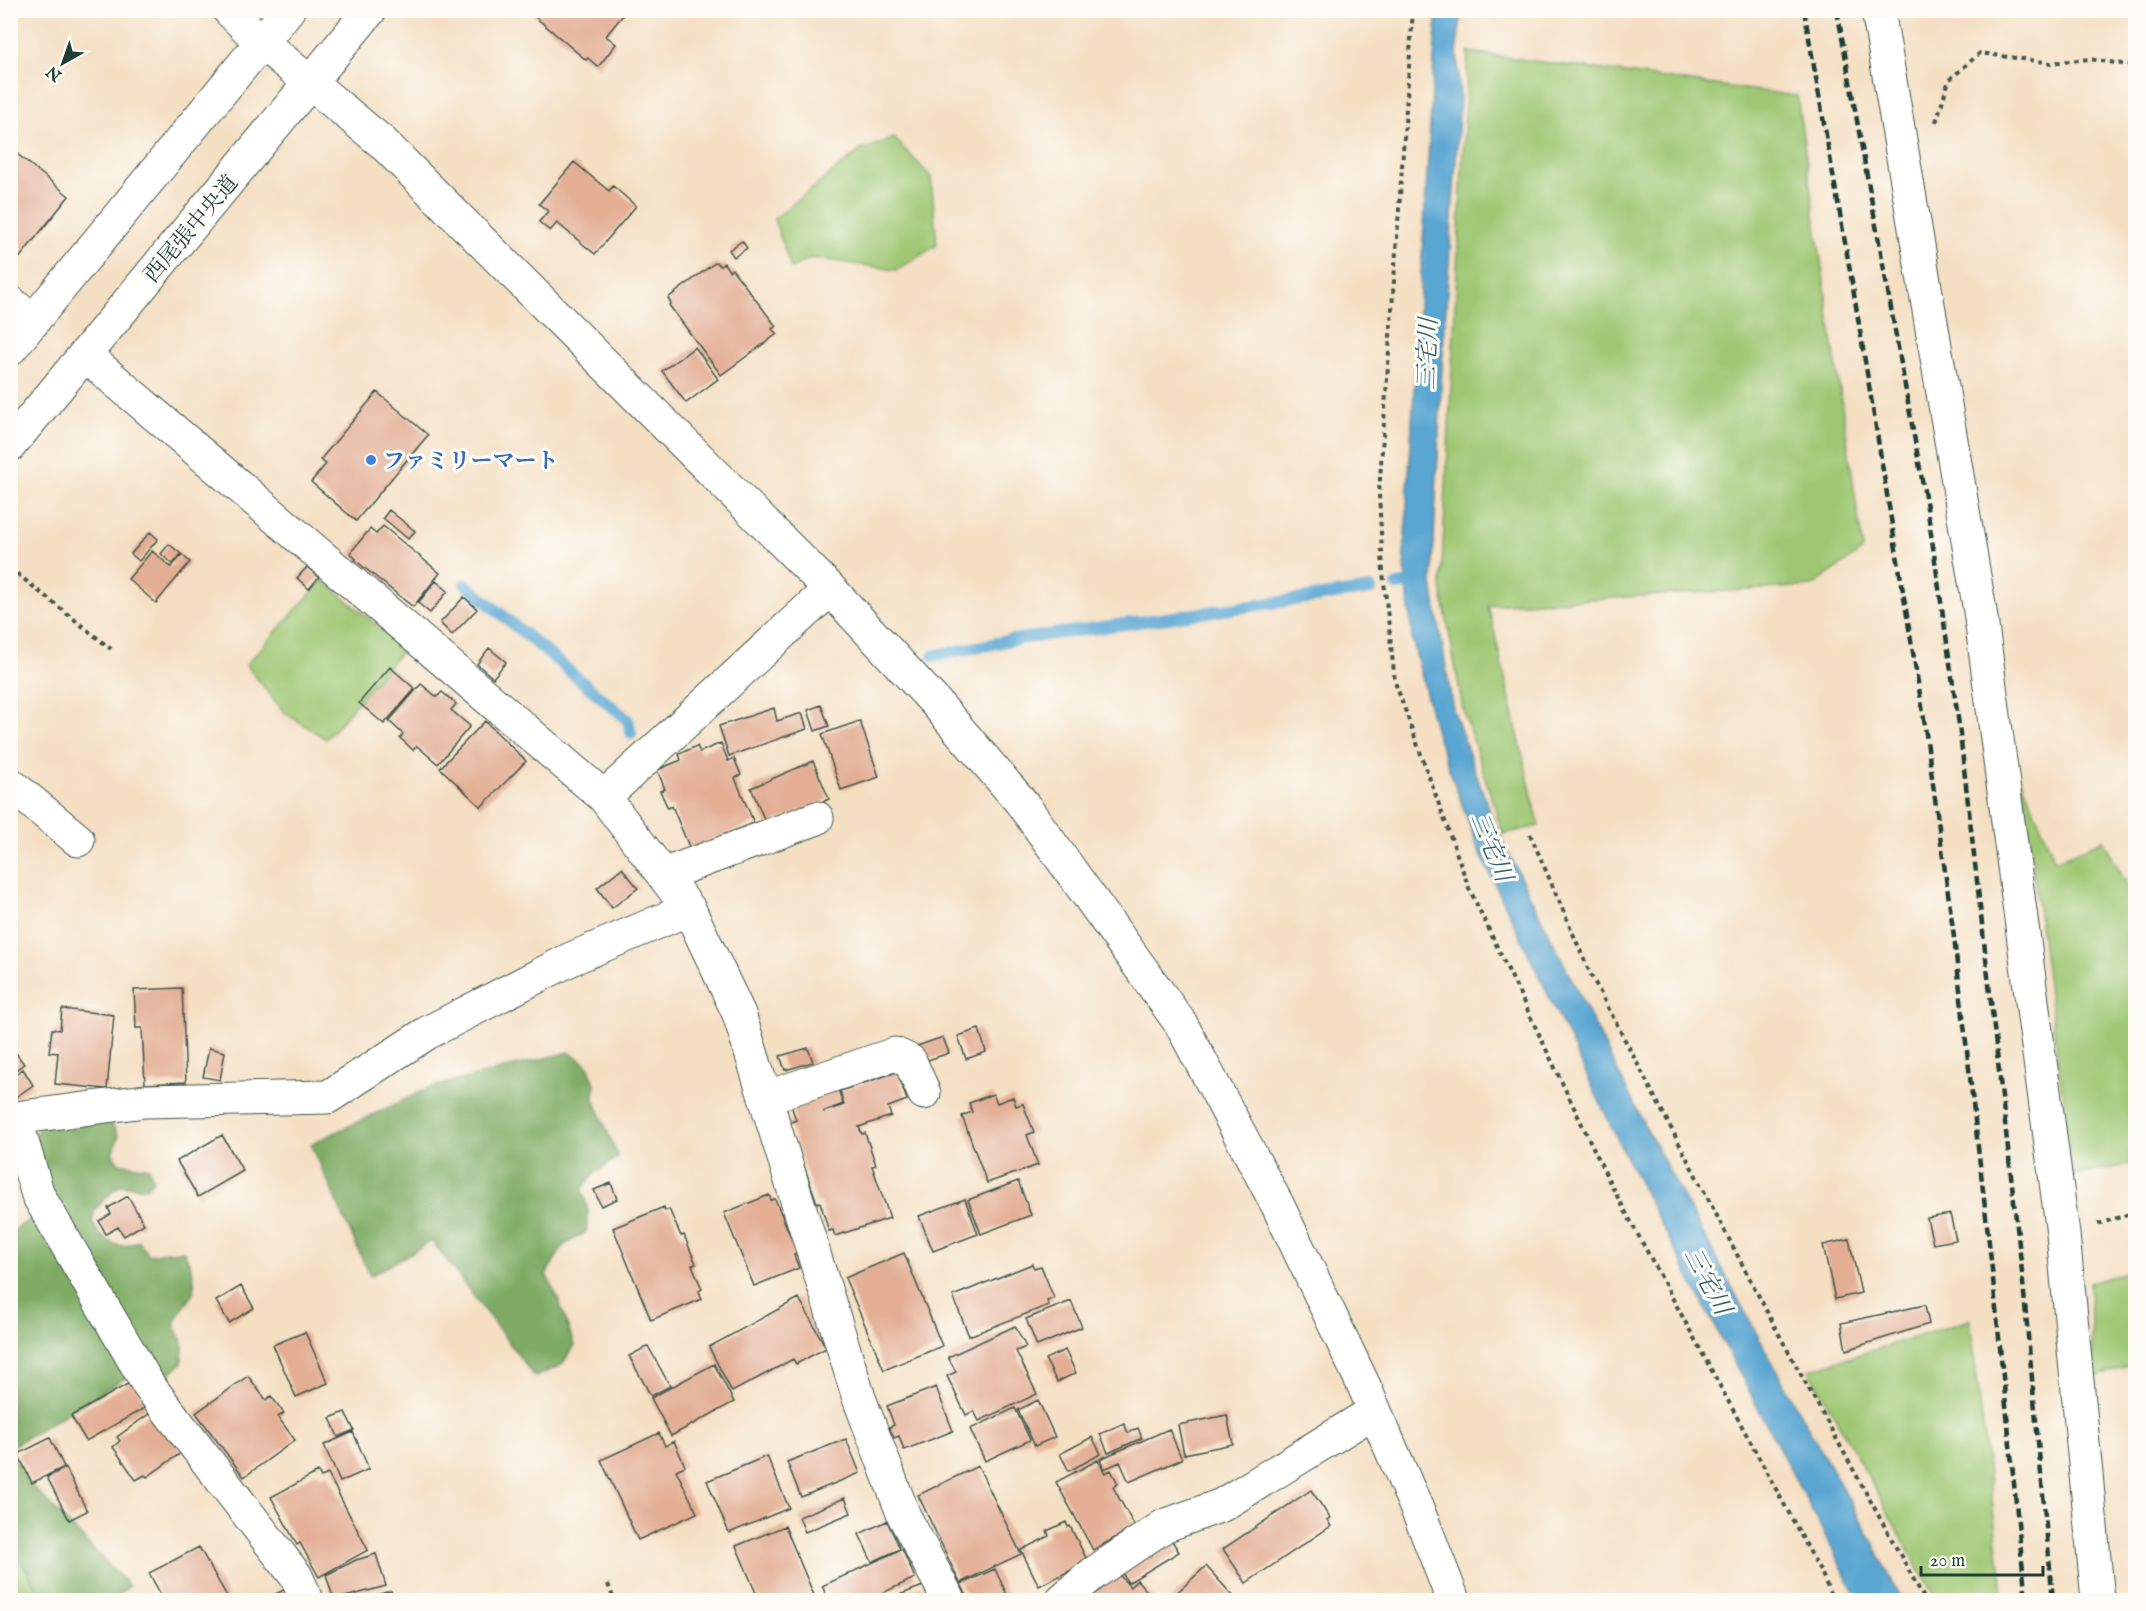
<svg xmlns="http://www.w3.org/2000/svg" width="2146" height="1611" viewBox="0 0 2146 1611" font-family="'IM FELL English','Noto Serif JP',serif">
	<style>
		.green { fill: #9fc773; stroke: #5f8254; stroke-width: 1.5 }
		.forest { fill: #7fac65; stroke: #4f744c; stroke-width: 1.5 }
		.water { fill: #5aa6d2; stroke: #3c7283; stroke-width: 1.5 }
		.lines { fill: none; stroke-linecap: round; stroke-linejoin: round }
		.stream { stroke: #5aa6d2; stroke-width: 12 }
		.building { fill: #e3ae94 }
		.minor-casing { stroke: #3f5549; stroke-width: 35 }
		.major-casing { stroke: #3f5549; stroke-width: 35 }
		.path { stroke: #3f5549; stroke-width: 4; stroke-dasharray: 4.5 4.5; stroke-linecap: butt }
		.minor { stroke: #fff; stroke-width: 33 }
		.major { stroke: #fff; stroke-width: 33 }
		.rail { stroke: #1f3d34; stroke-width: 4.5; stroke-dasharray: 9 4.5; stroke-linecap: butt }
		.shop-dot { fill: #3f7fe0; stroke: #fdfcf7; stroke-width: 2 }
		.labels { text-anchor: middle; stroke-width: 6; stroke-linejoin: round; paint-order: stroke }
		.street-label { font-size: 22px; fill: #1f3d34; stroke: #fdfcf7 }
		.shop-label { font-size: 22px; font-weight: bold; fill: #366cbe; stroke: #fdfcf7; text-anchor: start }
		.water-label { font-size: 24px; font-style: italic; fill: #34626b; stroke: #fdfcf7 }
	</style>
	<rect width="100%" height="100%" fill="#fdfcf7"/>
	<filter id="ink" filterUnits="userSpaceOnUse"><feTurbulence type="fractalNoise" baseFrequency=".0167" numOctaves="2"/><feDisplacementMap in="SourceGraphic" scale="12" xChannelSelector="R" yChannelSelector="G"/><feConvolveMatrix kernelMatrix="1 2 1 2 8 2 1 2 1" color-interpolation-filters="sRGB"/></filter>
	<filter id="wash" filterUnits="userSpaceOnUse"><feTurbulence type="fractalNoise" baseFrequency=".008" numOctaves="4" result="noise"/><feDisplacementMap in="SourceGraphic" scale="24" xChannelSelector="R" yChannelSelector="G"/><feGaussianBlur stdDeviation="1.35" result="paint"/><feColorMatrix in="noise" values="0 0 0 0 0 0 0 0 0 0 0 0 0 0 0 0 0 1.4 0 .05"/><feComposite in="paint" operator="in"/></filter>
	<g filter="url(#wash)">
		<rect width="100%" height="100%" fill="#f4dfc3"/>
		<path class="green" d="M 1468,52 L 1797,96 L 1863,550 L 1812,586 L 1488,605 L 1539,826 L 1503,834 L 1463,709 L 1441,587 Z
			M 894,138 L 931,177 L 937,245 L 897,270 L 811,258 L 791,268 L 774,219 L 861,150 Z
			M 323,580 L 404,648 L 326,739 L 285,713 L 246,665 Z
			M 2021,778 L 2055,861 L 2103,840 L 2135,899 L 2135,1163 L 2073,1176 Z
			M 2135,1269 L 2135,1364 L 2093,1378 L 2090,1283 Z
			M 1970,1320 L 2004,1600 L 1936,1600 L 1809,1370 Z
			M 11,1545 L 44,1600 L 11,1600 Z"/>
		<path class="forest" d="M 569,1052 L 588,1065 L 595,1084 L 594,1099 L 618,1157 L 592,1176 L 582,1189 L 588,1210 L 586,1232 L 564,1245 L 546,1274 L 559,1301 L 574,1345 L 562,1365 L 535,1377 L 432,1241 L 370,1276 L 311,1144 L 429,1088 Z
			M 107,1115 L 119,1136 L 112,1153 L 119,1163 L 149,1168 L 153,1180 L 146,1188 L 120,1185 C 111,1193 99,1202 94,1213 C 87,1228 108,1243 121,1246 C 126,1247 133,1243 139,1241 L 149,1255 L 165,1252 L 184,1251 C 190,1265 200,1285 190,1299 C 183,1309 179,1311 174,1324 L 183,1344 L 182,1363 L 170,1374 L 159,1379 L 51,1193 L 35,1134 L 43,1125 Z
			M 39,1213 L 132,1374 L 11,1447 L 11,1232 Z
			M 10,1450 L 28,1482 L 129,1586 L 112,1600 L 44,1600 L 11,1545 Z"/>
		<path class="water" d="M 1437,10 L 1462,11 L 1457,47 L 1460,100 L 1442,366 L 1432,584 L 1453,709 L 1494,824 L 1644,1124 L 1793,1401 L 1875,1546 L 1901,1600 L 1859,1600 L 1628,1161 L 1480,853 L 1437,736 L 1412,638 L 1404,556 Z"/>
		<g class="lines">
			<path class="stream" d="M 10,15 L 14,10
				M 465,584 L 628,720 L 631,733
				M 1397,585 L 1419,582
				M 933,656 L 1012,640 L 1371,589"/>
		</g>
		<g id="blocks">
			<path class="building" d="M 527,10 L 627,10 L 606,36 L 616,44 L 598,67 L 588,58 L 586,60 Z
				M 10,148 L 69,196 L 13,266 L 10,264 Z
				M 574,162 L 609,191 L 613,186 L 636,206 L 595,254 L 557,223 L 550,231 L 539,222 L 548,211 L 539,204 Z
				M 742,241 L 747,248 L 734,257 L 729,250 Z
				M 716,262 L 720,266 L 724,263 L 729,271 L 732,269 L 776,326 L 772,329 L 777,334 L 721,375 L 669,305 L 671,303 L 668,298 Z
				M 695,347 L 718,379 L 686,403 L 662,371 Z
				M 377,392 L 428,435 L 356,521 L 311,482 L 326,464 L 320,460 Z
				M 389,510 L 415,531 L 408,539 L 383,518 Z
				M 383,526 L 440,573 L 413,607 L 355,560 L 356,559 L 350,553 L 370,529 L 376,534 Z
				M 150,532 L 158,539 L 139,561 L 131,554 Z
				M 169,544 L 181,554 L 173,564 L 161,554 Z
				M 152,551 L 171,567 L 182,555 L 190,562 L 156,603 L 128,579 Z
				M 307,567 L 319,577 L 309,589 L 297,578 Z
				M 436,581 L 448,591 L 430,613 L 418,603 Z
				M 464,597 L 477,609 L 452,635 L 440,623 Z
				M 489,648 L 506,662 L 493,678 L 477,664 Z
				M 390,667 L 415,689 L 384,724 L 359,703 Z
				M 421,684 L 437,697 L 442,692 L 456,704 L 451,710 L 470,726 L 438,764 L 417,746 L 413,750 L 400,738 L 403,734 L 389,721 Z
				M 821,705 L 829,726 L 815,731 L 808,710 Z
				M 774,708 L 777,721 L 802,713 L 807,729 L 729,756 L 719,726 Z
				M 485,721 L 526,761 L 481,807 L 440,768 Z
				M 860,721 L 879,777 L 841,790 L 822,734 Z
				M 721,743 L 728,761 L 734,758 L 741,775 L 735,778 L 754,823 L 690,849 L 672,806 L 668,808 L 660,791 L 665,789 L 657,770 L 681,760 L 679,754 L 697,746 L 700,752 Z
				M 813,761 L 829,799 L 767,826 L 751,788 Z
				M 622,868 L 638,888 L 612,908 L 597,888 Z
				M 182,988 L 186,1082 L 145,1084 L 142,1028 L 136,1028 L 134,990 Z
				M 62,1009 L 114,1015 L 107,1089 L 55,1084 L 58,1053 L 49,1052 L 52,1029 L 60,1030 Z
				M 979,1029 L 986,1052 L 966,1059 L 958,1036 Z
				M 943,1037 L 949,1053 L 922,1062 L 917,1046 Z
				M 10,1045 L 24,1064 L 10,1074 Z
				M 209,1048 L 225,1052 L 220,1080 L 203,1077 Z
				M 808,1048 L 813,1062 L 785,1070 L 780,1056 Z
				M 23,1069 L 33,1085 L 12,1100 L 10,1078 Z
				M 897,1072 L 907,1100 L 888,1107 L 891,1116 L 859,1127 L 862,1134 L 865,1133 L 876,1165 L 872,1166 L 890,1218 L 835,1236 L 833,1230 L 829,1231 L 820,1202 L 817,1203 L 789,1123 L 796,1120 L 791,1105 L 838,1089 L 843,1104 L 823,1112 L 844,1105 L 840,1091 Z
				M 993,1094 L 997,1103 L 1013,1097 L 1016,1106 L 1023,1104 L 1034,1132 L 1027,1135 L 1038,1165 L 987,1183 L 962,1116 L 972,1112 L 969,1103 Z
				M 222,1135 L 243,1171 L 198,1197 L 177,1161 Z
				M 1018,1181 L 1031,1215 L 981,1234 L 968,1200 Z
				M 611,1183 L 617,1199 L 601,1206 L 594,1190 Z
				M 769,1195 L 771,1200 L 775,1199 L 798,1254 L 794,1255 L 799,1268 L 754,1286 L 724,1213 Z
				M 128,1196 L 144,1224 L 124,1236 L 118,1227 L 106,1234 L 99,1221 L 111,1214 L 108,1208 Z
				M 965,1199 L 978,1234 L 933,1251 L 919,1216 Z
				M 664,1207 L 665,1211 L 669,1209 L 681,1236 L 684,1235 L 696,1264 L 692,1265 L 702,1289 L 699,1291 L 702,1299 L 651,1320 L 613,1228 Z
				M 1950,1214 L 1956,1240 L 1933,1244 L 1927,1218 Z
				M 1849,1239 L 1861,1293 L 1835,1299 L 1823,1245 Z
				M 904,1253 L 942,1346 L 884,1370 L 845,1278 Z
				M 1032,1264 L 1034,1268 L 1041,1266 L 1054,1298 L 1047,1301 L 1049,1305 L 969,1336 L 953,1296 Z
				M 241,1286 L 254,1308 L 229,1323 L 216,1301 Z
				M 799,1298 L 826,1348 L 796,1364 L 793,1359 L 732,1392 L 709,1347 Z
				M 1071,1301 L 1082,1327 L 1037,1346 L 1026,1319 Z
				M 1925,1305 L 1929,1324 L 1846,1350 L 1841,1323 Z
				M 1015,1326 L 1026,1347 L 1016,1351 L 1037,1394 L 979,1421 L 974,1411 L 966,1415 L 947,1376 L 956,1372 L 948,1357 Z
				M 305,1332 L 328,1383 L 296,1397 L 273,1345 Z
				M 648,1346 L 670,1386 L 651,1396 L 629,1356 Z
				M 1065,1350 L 1076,1373 L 1057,1382 L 1045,1359 Z
				M 714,1364 L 734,1402 L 671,1436 L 651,1398 Z
				M 248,1376 L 266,1400 L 271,1396 L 284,1413 L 278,1417 L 295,1440 L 244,1477 L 196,1413 Z
				M 133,1381 L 148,1406 L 86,1441 L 71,1416 Z
				M 936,1387 L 953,1431 L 904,1450 L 899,1436 L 894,1438 L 889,1427 L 894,1425 L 887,1406 Z
				M 1038,1400 L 1055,1437 L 1035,1446 L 1018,1410 Z
				M 1015,1408 L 1030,1440 L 985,1461 L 970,1429 Z
				M 153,1411 L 182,1452 L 147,1477 L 145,1475 L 136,1480 L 113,1447 L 120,1441 L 117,1437 Z
				M 345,1412 L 354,1430 L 338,1437 L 330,1418 Z
				M 1227,1415 L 1233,1444 L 1184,1454 L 1178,1425 Z
				M 1124,1423 L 1128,1433 L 1138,1428 L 1142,1438 L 1108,1453 L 1100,1434 Z
				M 1169,1429 L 1182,1459 L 1129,1482 L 1120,1462 L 1104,1469 L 1100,1459 Z
				M 353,1432 L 369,1469 L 340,1482 L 324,1445 Z
				M 659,1433 L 665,1446 L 674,1441 L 685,1466 L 676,1470 L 697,1513 L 638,1540 L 601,1460 Z
				M 1092,1437 L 1101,1454 L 1069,1471 L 1060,1454 Z
				M 50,1438 L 64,1467 L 32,1483 L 18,1454 Z
				M 846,1439 L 860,1473 L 801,1497 L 787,1462 Z
				M 767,1456 L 789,1508 L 729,1533 L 707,1481 Z
				M 1098,1460 L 1105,1473 L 1111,1470 L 1118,1484 L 1113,1487 L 1135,1527 L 1093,1550 L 1056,1482 Z
				M 978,1466 L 1021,1554 L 960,1583 L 918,1495 Z
				M 66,1468 L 87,1511 L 69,1520 L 47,1477 Z
				M 318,1472 L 321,1477 L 328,1474 L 368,1550 L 319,1577 L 300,1543 L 297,1545 L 271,1497 Z
				M 1311,1490 L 1330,1518 L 1327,1520 L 1331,1526 L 1246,1583 L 1223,1549 Z
				M 845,1498 L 851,1513 L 805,1532 L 799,1517 Z
				M 887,1521 L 900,1549 L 872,1562 L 859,1534 Z
				M 1066,1522 L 1068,1527 L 1070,1526 L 1088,1562 L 1039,1586 L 1021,1550 L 1049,1536 L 1047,1531 Z
				M 785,1526 L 816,1600 L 759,1600 L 736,1546 Z
				M 1169,1536 L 1179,1552 L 1128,1583 L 1119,1567 Z
				M 199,1547 L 228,1598 L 224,1600 L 164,1600 L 149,1573 Z
				M 902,1549 L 915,1578 L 868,1600 L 829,1600 L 822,1586 Z
				M 376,1554 L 386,1586 L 334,1600 L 326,1575 L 356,1560 Z
				M 1206,1566 L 1234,1597 L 1231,1600 L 1169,1600 Z
				M 995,1569 L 1009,1599 L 969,1600 L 961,1584 Z
				M 1115,1570 L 1130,1587 L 1137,1580 L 1155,1600 L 1081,1600 Z
				M 923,1586 L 929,1600 L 886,1600 Z
				M 288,1588 L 295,1600 L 263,1600 Z
				M 391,1591 L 395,1600 L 357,1600 Z"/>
		</g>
	</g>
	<g filter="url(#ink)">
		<use href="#blocks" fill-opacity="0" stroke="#3f5549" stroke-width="1.5"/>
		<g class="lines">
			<g class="minor-casing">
				<path id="minor" d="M 229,10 L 261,42 L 383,143 L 830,589 L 936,703 L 1021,802 L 1181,1024 L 1278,1206 L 1364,1386 L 1425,1528 L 1453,1600
					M 1878,10 L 1980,611 L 2063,1234 L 2098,1600
					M 10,302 L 33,322
					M 85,355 L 604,797 L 689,909 L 739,1014 L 859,1398 L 904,1516 L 949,1600
					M 10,784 L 78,840
					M 604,797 L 830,589
					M 663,875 L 817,818
					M 765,1098 L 895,1054 L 910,1061 L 924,1093
					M 307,1600 L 296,1576 L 149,1386 L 38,1195 L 15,1118 L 145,1101 L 328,1097 L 427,1033 L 571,959 L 689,909
					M 1062,1600 L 1094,1573 L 1164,1526 L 1222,1505 L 1375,1411"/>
			</g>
			<g class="major-casing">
				<path id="major" d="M 10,349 L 288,10
					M 10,445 L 370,10"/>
			</g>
			<path class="path" d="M 1413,10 L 1379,493 L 1383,572 L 1395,682 L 1469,888 L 1610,1183 L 1822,1574 L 1833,1600
				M 1936,122 L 1949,80 L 1980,53 L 2051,63 L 2089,59 L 2136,66
				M 10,568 L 111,649
				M 1530,834 L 1590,973 L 1776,1329 L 1925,1600
				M 2098,1224 L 2136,1212
				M 608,1584 L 614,1600"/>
			<use href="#minor" class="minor"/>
			<use href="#major" class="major"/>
			<path class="rail" d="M 1804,10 L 1853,288 L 1924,719 L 1953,929 L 1991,1260 L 2026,1600
				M 1837,10 L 1928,513 L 1959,725 L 2021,1262 L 2053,1600"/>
		</g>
	</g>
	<circle class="shop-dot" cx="371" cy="460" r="6"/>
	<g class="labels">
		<g class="street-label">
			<text transform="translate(190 228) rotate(-50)" y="8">西尾張中央道</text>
		</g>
		<g class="shop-label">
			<text x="383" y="468">ファミリーマート</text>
		</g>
		<g class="water-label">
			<text transform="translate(1427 354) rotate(-88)" y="8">三宅川</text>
			<text transform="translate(1492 847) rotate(68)" y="8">三宅川</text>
			<text transform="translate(1708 1281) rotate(62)" y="8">三宅川</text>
		</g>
	</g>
	<rect width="2146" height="1611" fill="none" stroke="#fdfcf7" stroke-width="36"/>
	<g transform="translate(63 63) rotate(220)" stroke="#fdfcf7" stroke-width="4.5" paint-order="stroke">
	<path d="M0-4.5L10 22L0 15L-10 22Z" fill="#1f3d34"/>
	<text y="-9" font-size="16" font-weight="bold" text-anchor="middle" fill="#1f3d34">N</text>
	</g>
	<path d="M1921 1566v9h122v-9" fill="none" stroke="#1f3d34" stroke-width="3"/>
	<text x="1930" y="1566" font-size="18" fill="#1f3d34" stroke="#fdfcf7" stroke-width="4.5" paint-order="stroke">20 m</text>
</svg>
